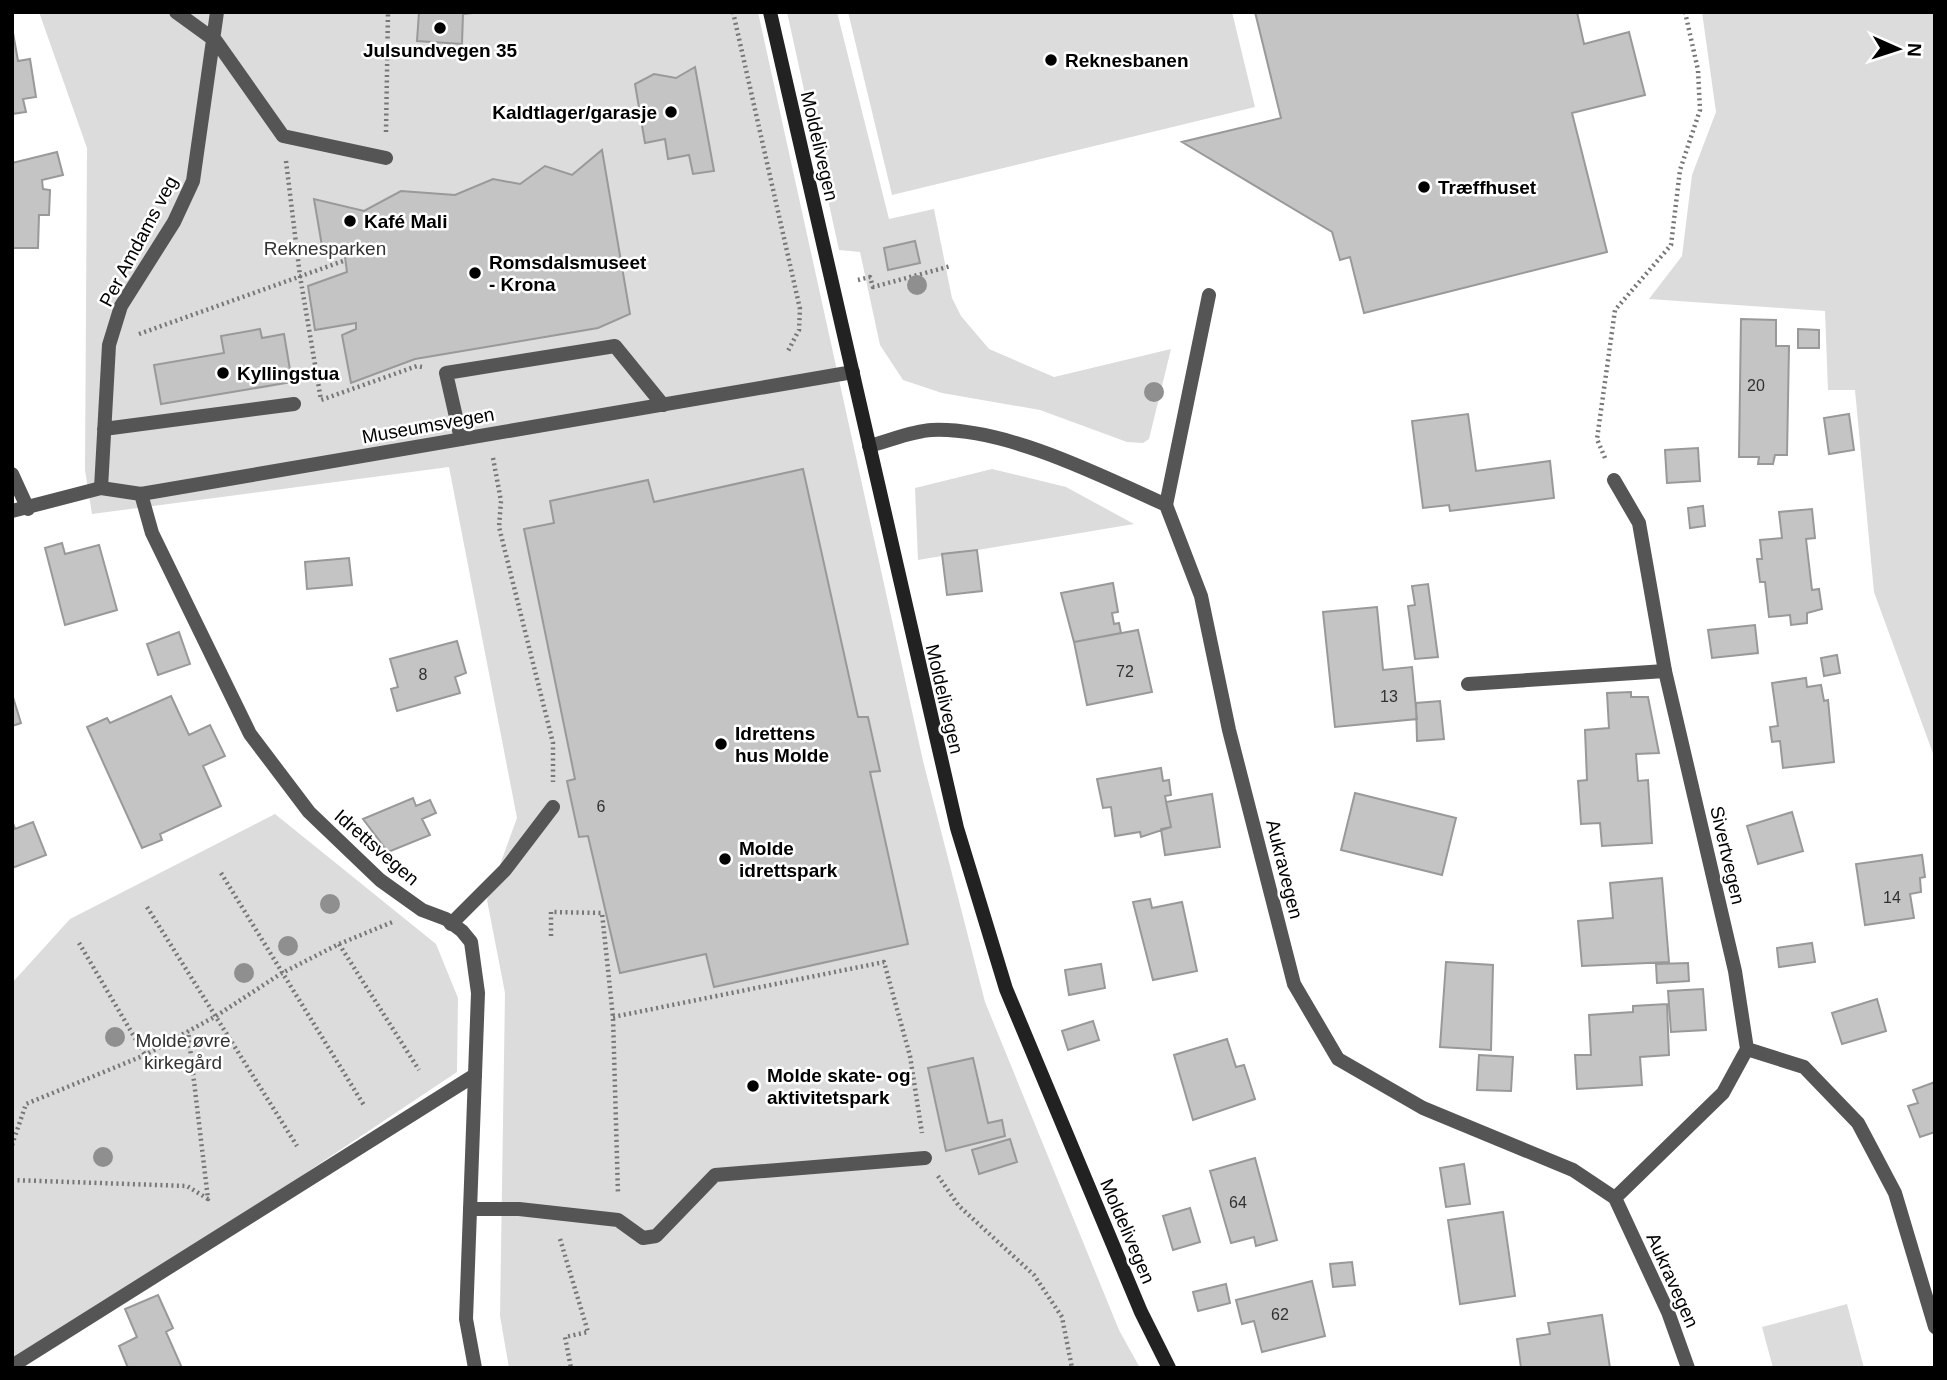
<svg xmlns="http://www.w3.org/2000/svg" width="1947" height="1380" viewBox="0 0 1947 1380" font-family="Arial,sans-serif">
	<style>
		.green { fill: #dcdcdc }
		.building { fill: #c4c4c4; stroke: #999; stroke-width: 2 }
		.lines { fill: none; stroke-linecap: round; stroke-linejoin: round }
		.path { stroke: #777; stroke-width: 4.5; stroke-dasharray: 2 3.5; stroke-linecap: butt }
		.service { stroke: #555; stroke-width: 14 }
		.minor { stroke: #555; stroke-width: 14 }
		.secondary { stroke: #222; stroke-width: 14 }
		.tree { fill: #8f8f8f }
		.poi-dot { fill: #000; stroke: #fff; stroke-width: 2.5 }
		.labels { text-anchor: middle; stroke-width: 5; stroke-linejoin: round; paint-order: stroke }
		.number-label { font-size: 16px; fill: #313131 }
		.poi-label { font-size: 19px; font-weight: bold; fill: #000; stroke: #fff; text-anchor: start }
		.street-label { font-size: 19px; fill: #000; stroke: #fff }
		.park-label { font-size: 19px; fill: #333; stroke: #fff }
	</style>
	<rect width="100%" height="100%" fill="#fff"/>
	<path class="green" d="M 39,12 L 758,12 L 923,761 L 985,1002 L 1119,1330 L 1140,1368 L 509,1368 L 500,1316 L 505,993 L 487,900 L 517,818 L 449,467 L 92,514 L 85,470 L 87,148 Z
		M 787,12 L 837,12 L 889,219 L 934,209 L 952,298 L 961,316 L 989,349 L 1054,377 L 1171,349 L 1149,439 L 1143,443 L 1127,442 L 1040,410 L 942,393 L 903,380 L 880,345 L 860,252 L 839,250 Z
		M 848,12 L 1232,12 L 1255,107 L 892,195 Z
		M 1702,12 L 1935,12 L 1935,759 L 1874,592 L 1855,390 L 1828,390 L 1825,311 L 1649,299 L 1682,256 L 1692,175 L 1716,112 Z
		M 992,469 L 1066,487 L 1134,524 L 918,560 L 915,488 Z
		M 275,814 L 436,944 L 458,998 L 457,1072 L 168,1265 L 12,1359 L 12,983 L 70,919 Z
		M 1847,1304 L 1864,1368 L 1773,1368 L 1762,1327 Z"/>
	<path class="building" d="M 419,12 L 483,12 L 463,14 L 462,44 L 417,41 Z
		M 1255,12 L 1577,12 L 1584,44 L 1629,32 L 1645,95 L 1572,113 L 1607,252 L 1364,313 L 1350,257 L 1340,260 L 1332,232 L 1182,142 L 1281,118 Z
		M 12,27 L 18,61 L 30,59 L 36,97 L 23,99 L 26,112 L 12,114 Z
		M 695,67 L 714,171 L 693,174 L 689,155 L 668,159 L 665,139 L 645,143 L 635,84 L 654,74 L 676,78 Z
		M 602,150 L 630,314 L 598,328 L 415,359 L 351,383 L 342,335 L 356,329 L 356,323 L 315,330 L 308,286 L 347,272 L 344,249 L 323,252 L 314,199 L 364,211 L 401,191 L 455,195 L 493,179 L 520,184 L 545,166 L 572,175 Z
		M 57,152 L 63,175 L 42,180 L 43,189 L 50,190 L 49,215 L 39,215 L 38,248 L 12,248 L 12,163 Z
		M 915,241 L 920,263 L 888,270 L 884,248 Z
		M 1741,319 L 1776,320 L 1776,346 L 1789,346 L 1787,455 L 1775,455 L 1773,464 L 1758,464 L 1759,457 L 1739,457 Z
		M 260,329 L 262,338 L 284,334 L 292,382 L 161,404 L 154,365 L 224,353 L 221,336 Z
		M 1798,329 L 1819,330 L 1819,348 L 1798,348 Z
		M 1468,414 L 1476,471 L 1550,461 L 1554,498 L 1450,511 L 1449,505 L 1423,508 L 1412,421 Z
		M 1849,414 L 1854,450 L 1829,454 L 1824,418 Z
		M 1698,448 L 1700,481 L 1667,483 L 1665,450 Z
		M 803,469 L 858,717 L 868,717 L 880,771 L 870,772 L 908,944 L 714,987 L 706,954 L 620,973 L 588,836 L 579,837 L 567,781 L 575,779 L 524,529 L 554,523 L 550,501 L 648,480 L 654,502 Z
		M 1703,506 L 1705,526 L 1690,528 L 1688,508 Z
		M 1812,509 L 1815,538 L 1806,539 L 1812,590 L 1819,589 L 1822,609 L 1807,613 L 1807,623 L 1791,625 L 1790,615 L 1769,617 L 1765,582 L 1760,582 L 1757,559 L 1762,559 L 1760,540 L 1782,538 L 1779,512 Z
		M 62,543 L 65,554 L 99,545 L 117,610 L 65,625 L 45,548 Z
		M 977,550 L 982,591 L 947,595 L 942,554 Z
		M 349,558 L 352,585 L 307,589 L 305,562 Z
		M 1113,583 L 1118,612 L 1112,613 L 1114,624 L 1119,623 L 1121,633 L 1074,642 L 1061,593 Z
		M 1428,584 L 1438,657 L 1415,659 L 1408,606 L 1415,605 L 1412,586 Z
		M 1377,607 L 1383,670 L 1412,667 L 1417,719 L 1335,727 L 1323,612 Z
		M 1755,625 L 1758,653 L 1712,658 L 1708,630 Z
		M 1138,630 L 1152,692 L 1087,705 L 1074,642 Z
		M 179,632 L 190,664 L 158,675 L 147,644 Z
		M 457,641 L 466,673 L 455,677 L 460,693 L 397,711 L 391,689 L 398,687 L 390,659 Z
		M 1837,655 L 1840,673 L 1824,676 L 1821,658 Z
		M 1806,678 L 1807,687 L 1821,685 L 1824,701 L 1828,700 L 1834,762 L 1783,768 L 1780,741 L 1772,742 L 1770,727 L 1778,726 L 1772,683 Z
		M 1631,692 L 1631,697 L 1648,697 L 1659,753 L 1636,754 L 1638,781 L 1648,780 L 1652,843 L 1602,846 L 1600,823 L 1581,824 L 1578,781 L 1587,780 L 1585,730 L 1609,728 L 1607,693 Z
		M 12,694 L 21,723 L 12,726 Z
		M 171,696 L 189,735 L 210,725 L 225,756 L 203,766 L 221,806 L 160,834 L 162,840 L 142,848 L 87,727 L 107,718 L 110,723 Z
		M 1440,701 L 1444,739 L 1417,741 L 1416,703 Z
		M 1161,768 L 1163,781 L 1169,780 L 1171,795 L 1165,796 L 1171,827 L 1141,837 L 1140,832 L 1115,836 L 1111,807 L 1103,808 L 1097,779 Z
		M 1355,793 L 1456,818 L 1442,875 L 1341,850 Z
		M 1212,794 L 1220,847 L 1165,855 L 1161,829 L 1171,827 L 1166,802 Z
		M 413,798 L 416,806 L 430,800 L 436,813 L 422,819 L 430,835 L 388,852 L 363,819 Z
		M 1792,812 L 1803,851 L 1758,864 L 1747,826 Z
		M 12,820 L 15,829 L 33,822 L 46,855 L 12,868 Z
		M 1922,855 L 1925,877 L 1920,878 L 1921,892 L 1910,894 L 1914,918 L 1865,925 L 1856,864 Z
		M 1662,878 L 1669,962 L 1582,966 L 1578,921 L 1613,918 L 1610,883 Z
		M 1150,899 L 1152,908 L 1182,902 L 1197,971 L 1153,980 L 1133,902 Z
		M 1812,943 L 1815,962 L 1779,967 L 1777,948 Z
		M 1446,962 L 1493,965 L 1491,1050 L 1440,1047 Z
		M 1688,963 L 1689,981 L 1657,983 L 1656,964 Z
		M 1101,964 L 1105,988 L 1069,995 L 1065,970 Z
		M 1703,989 L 1706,1030 L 1671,1032 L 1668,991 Z
		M 1877,999 L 1886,1031 L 1842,1044 L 1832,1013 Z
		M 1667,1004 L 1669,1055 L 1640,1057 L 1642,1085 L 1577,1089 L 1575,1055 L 1591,1055 L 1589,1015 L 1633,1012 L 1633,1006 Z
		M 1093,1021 L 1099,1040 L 1068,1050 L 1062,1031 Z
		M 1227,1039 L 1236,1067 L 1244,1065 L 1255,1099 L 1193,1120 L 1174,1055 Z
		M 1479,1055 L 1513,1057 L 1511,1091 L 1477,1090 Z
		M 973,1058 L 988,1123 L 1002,1120 L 1005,1136 L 946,1151 L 928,1068 Z
		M 1935,1082 L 1935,1132 L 1920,1137 L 1908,1106 L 1918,1103 L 1913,1090 Z
		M 1010,1139 L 1017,1162 L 979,1174 L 972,1150 Z
		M 1255,1158 L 1277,1240 L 1256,1246 L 1254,1237 L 1231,1243 L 1210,1171 Z
		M 1464,1164 L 1470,1204 L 1446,1207 L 1440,1168 Z
		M 1190,1208 L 1200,1242 L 1173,1250 L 1163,1216 Z
		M 1503,1212 L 1515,1296 L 1460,1304 L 1448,1220 Z
		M 1352,1262 L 1355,1285 L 1333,1287 L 1330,1264 Z
		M 1312,1281 L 1325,1336 L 1262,1352 L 1254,1321 L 1242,1324 L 1236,1300 Z
		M 1226,1284 L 1230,1303 L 1198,1311 L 1193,1292 Z
		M 158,1295 L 173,1328 L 166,1332 L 182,1368 L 128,1368 L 119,1346 L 137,1337 L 125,1309 Z
		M 1602,1315 L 1610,1368 L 1521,1368 L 1517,1339 L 1550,1334 L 1548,1323 Z"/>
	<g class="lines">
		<path class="path" d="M 733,12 L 800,309 L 799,330 L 788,351
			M 386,132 L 388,12
			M 286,161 L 300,276 L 321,400 L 417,366 L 422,367
			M 858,280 L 870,277 L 873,287 L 951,266
			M 139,334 L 346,260
			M 493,458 L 501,501 L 499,527 L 553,743 L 553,782
			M 1605,458 L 1597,439 L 1615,310 L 1671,245 L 1680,170 L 1700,110 L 1698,70 L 1685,12
			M 221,873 L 365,1107
			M 147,907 L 297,1146
			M 551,936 L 551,912 L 602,913 L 613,1017 L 618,1194
			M 79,943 L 145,1055
			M 339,944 L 419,1070
			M 613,1017 L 884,962 L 910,1056 L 922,1133
			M 12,1145 L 26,1104 L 145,1055 L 216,1016 L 282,973 L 339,944 L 395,921
			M 938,1176 L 959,1206 L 1034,1275 L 1062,1317 L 1072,1368
			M 12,1180 L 187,1186 L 208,1199 L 188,1031
			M 560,1239 L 588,1332 L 565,1337 L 571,1368"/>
		<path class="service" d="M 176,12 L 216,41 L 283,136 L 386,158
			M 104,429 L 294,404
			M 461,439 L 446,373 L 615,346 L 663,405
			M 101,488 L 109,345 L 121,306 L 174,222 L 193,181 L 217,12
			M 1166,505 L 1209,295
			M 1468,684 L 1665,671
			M 451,924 L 505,870 L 553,807
			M 470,1209 L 519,1209 L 618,1220 L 643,1238 L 656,1236 L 715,1175 L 925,1158
			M 12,1366 L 475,1075"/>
		<path class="minor" d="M 869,446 C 889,441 911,431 932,430 C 1005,427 1100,475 1166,505 L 1201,596 L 1229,730 L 1294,984 L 1338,1059 L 1423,1108 L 1573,1170 L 1615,1198 L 1668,1312 L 1688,1368
			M 12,474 L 28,509
			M 1614,480 L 1639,523 L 1665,671 L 1735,971 L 1747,1049 L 1723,1093 L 1615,1198
			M 141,494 L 152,533 L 250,734 L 309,812 L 380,880 L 422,910 L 446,919 L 462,931 L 471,942 L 478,993 L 466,1319 L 475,1368
			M 12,511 L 101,488 L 141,494 L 853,372
			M 1747,1049 L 1804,1067 L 1858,1123 L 1895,1193 L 1935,1327"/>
		<path class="secondary" d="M 770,12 L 957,828 L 1006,989 L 1141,1312 L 1169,1368"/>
	</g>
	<g class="tree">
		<circle cx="917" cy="285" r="10"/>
		<circle cx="1154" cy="392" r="10"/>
		<circle cx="330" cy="904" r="10"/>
		<circle cx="288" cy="946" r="10"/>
		<circle cx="244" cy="973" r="10"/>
		<circle cx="115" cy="1037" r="10"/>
		<circle cx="103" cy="1157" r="10"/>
	</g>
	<g class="poi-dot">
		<circle cx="440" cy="28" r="7"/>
		<circle cx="1051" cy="60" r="7"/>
		<circle cx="671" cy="112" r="7"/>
		<circle cx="1424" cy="187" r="7"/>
		<circle cx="350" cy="221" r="7"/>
		<circle cx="475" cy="273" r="7"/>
		<circle cx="223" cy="373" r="7"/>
		<circle cx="721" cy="744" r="7"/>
		<circle cx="725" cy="859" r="7"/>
		<circle cx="753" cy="1086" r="7"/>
	</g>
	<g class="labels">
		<g class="number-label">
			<text x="1756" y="391">20</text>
			<text x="1125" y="677">72</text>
			<text x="423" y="680">8</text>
			<text x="1389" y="702">13</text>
			<text x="601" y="812">6</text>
			<text x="1892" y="903">14</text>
			<text x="1238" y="1208">64</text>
			<text x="1280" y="1320">62</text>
		</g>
		<g class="poi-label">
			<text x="440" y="57" text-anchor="middle">Julsundvegen 35</text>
			<text x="1065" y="67">Reknesbanen</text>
			<text x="657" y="119" text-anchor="end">Kaldtlager/garasje</text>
			<text x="1438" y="194">Træffhuset</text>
			<text x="364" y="228">Kafé Mali</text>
			<text x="489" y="269">Romsdalsmuseet<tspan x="489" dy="22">- Krona</tspan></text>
			<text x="237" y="380">Kyllingstua</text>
			<text x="735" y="740">Idrettens<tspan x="735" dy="22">hus Molde</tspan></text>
			<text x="739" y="855">Molde<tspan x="739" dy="22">idrettspark</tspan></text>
			<text x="767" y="1082">Molde skate- og<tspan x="767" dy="22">aktivitetspark</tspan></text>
		</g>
		<g class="street-label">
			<text transform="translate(820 146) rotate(77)" y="7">Moldelivegen</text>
			<text transform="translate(138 241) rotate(-62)" y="7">Per Amdams veg</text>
			<text transform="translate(428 425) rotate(-10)" y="7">Museumsvegen</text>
			<text transform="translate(945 699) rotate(77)" y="7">Moldelivegen</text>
			<text transform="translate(377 847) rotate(41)" y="7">Idrettsvegen</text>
			<text transform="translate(1728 855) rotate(77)" y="7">Sivertvegen</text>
			<text transform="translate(1285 869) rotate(76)" y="7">Aukravegen</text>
			<text transform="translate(1128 1231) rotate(67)" y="7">Moldelivegen</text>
			<text transform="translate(1673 1280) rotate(66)" y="7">Aukravegen</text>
		</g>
		<g class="park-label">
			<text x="325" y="255">Reknesparken</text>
			<text x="183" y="1047">Molde øvre<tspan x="183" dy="22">kirkegård</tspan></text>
		</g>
	</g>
	<rect width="1947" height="1380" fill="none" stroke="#000000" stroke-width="28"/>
	<g transform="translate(1898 49) rotate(93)" stroke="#ffffff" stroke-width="5" paint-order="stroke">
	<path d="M0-5L12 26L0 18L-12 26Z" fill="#000000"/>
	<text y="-10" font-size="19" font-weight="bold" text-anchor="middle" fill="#000000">N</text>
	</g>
</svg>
